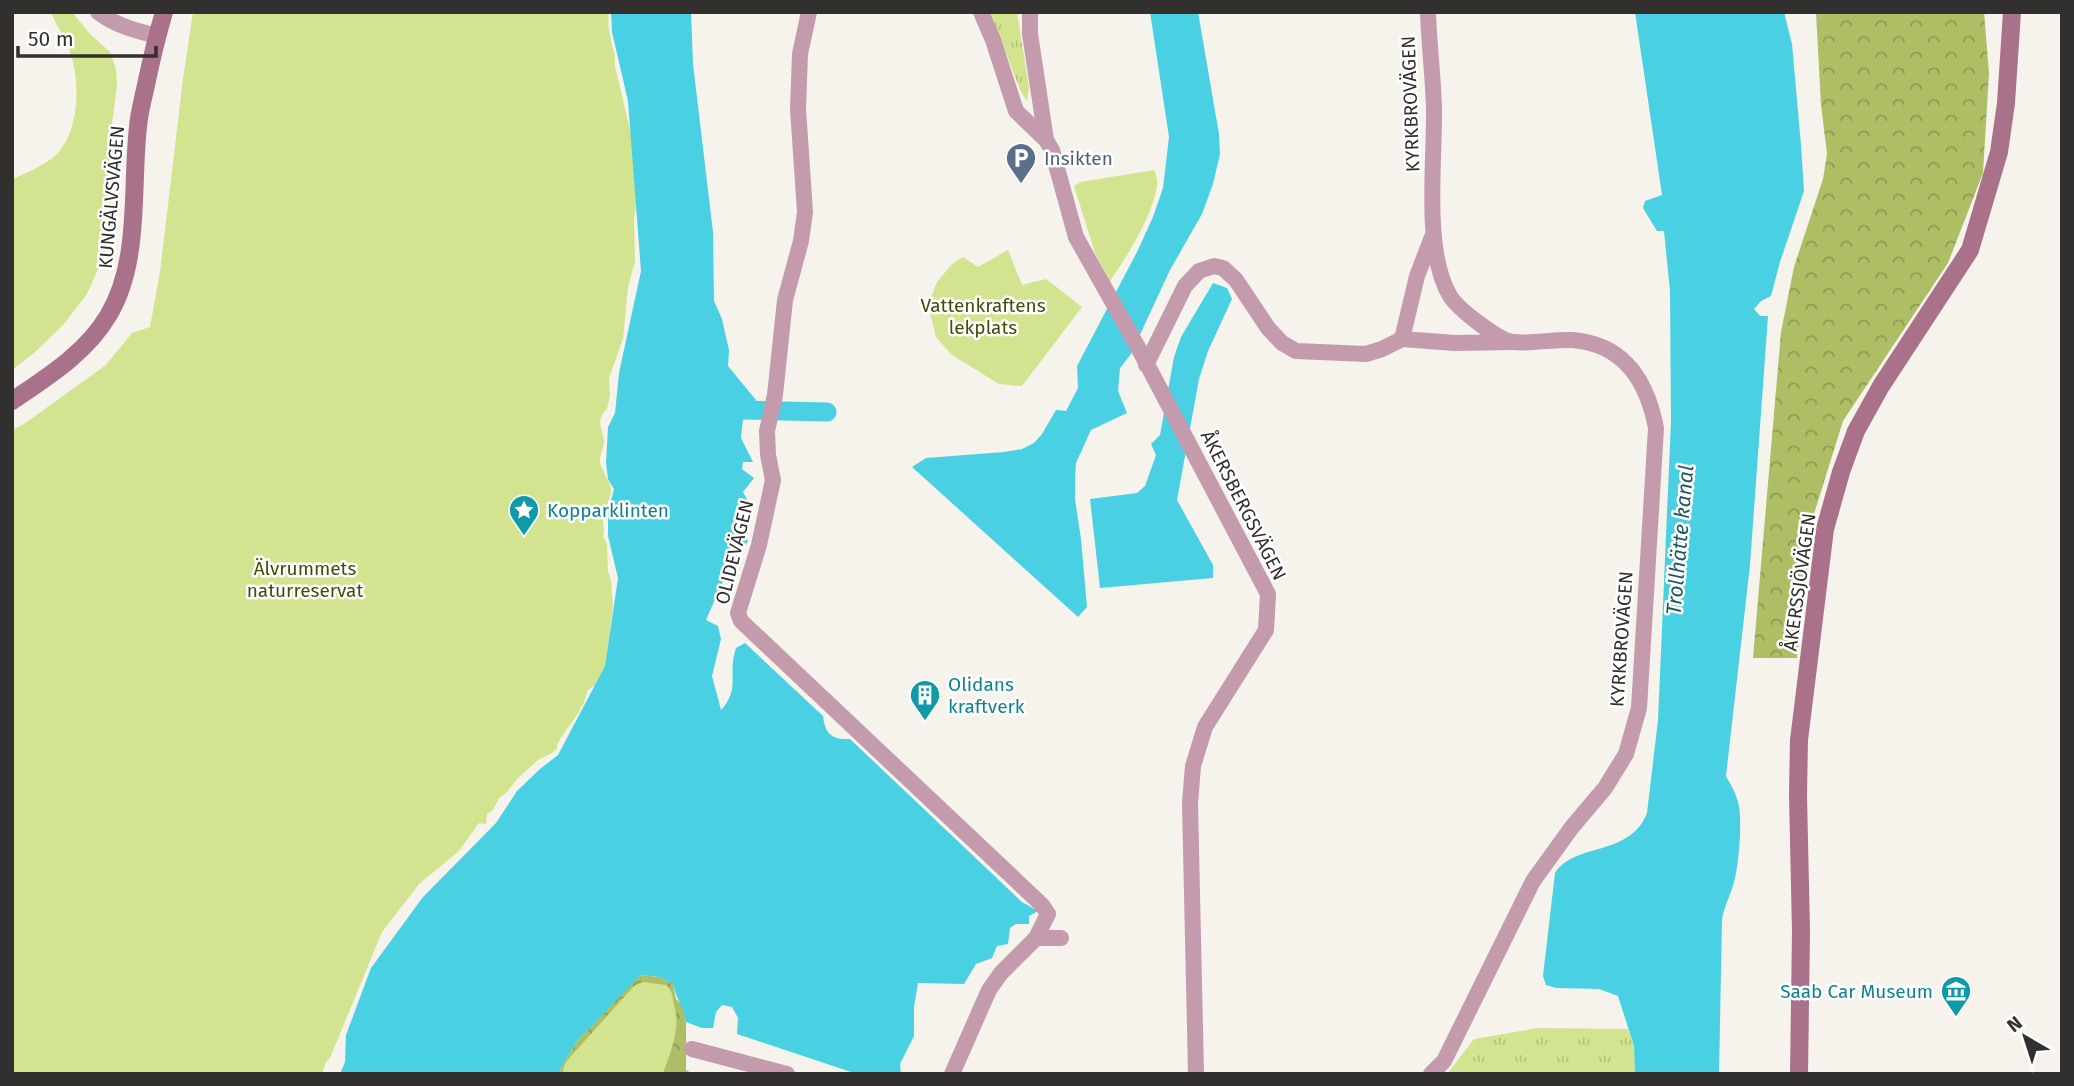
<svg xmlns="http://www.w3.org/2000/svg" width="2074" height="1086" viewBox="0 0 2074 1086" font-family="'Fira Sans',sans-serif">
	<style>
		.grass { fill: url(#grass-tufts) }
		.forest { fill: url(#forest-crowns) }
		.green { fill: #d2e48f }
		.water { fill: #49d1e3 }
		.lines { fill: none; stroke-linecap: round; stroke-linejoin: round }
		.canal { stroke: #49d1e3; stroke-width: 19 }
		.street { stroke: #c39bac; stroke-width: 16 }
		.secondary { stroke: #aa718b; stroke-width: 18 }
		.labels { text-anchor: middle; stroke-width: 5; stroke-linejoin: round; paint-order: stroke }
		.street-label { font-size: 19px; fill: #31302e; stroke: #fff }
		.service-label { font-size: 19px; fill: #4e5e75; stroke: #fff; text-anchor: start }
		.park-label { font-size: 19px; fill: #434d08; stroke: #fff }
		.culture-label { font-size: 19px; fill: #0d838f; stroke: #fff; text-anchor: start }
		.water-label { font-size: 21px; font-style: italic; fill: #205860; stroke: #fff }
	</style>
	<defs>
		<pattern id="grass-tufts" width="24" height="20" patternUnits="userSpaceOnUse" patternTransform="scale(1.75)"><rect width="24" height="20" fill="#d2e48f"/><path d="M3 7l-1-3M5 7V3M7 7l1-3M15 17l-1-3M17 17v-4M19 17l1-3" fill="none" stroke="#b5c47c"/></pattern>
		<pattern id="forest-crowns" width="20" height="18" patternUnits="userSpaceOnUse" patternTransform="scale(1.75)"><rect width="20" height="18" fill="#adbe65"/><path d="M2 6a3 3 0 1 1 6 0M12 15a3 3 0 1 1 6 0" fill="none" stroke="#8d9b54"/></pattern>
	</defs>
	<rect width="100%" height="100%" fill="#f6f2ec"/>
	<path class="grass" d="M 990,12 L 1017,12 L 1029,88 L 1027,101 L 1021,92 Z
		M 1538,1028 L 1628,1029 L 1634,1046 L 1635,1074 L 1447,1074 L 1474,1039 Z"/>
	<path class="forest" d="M 1816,12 L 1984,12 L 1989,73 L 1983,173 L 1948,263 L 1843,421 L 1813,517 L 1797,658 L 1753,658 L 1781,332 L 1794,267 L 1823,179 L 1827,154 L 1821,105 Z
		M 640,975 L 660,977 L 673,984 L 676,999 L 684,1007 L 686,1022 L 686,1070 L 693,1074 L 561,1074 L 560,1069 L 577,1041 Z"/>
	<path class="green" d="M 51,12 L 72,12 L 90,34 L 110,52 L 116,69 L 117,85 L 112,124 L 113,191 L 108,225 L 108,247 L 87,294 L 63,325 L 34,353 L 12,370 L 12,179 C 25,174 40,167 51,159 C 80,138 81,82 70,52 C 66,38 56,26 51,12 Z
		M 193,12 L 608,12 C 609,19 608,24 609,30 C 611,43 616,54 615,66 L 631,134 L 637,196 L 634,220 L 635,261 L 628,287 L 623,339 L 609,378 L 610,395 L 607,409 C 595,420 602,428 604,440 C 605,447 599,455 600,462 C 602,472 612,482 611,493 C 609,502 603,511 603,520 C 603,526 605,529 603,536 L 607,544 L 608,571 L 611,581 L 613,607 L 605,669 L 595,685 L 587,691 C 585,710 566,727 557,745 L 557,748 L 552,753 L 538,760 L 517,779 L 506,793 L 499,798 L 493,810 L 487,814 L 486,824 L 479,823 L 459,851 L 419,884 L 382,932 L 330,1058 L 326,1062 L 322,1074 L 12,1074 L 12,430 L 24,424 L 106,365 L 132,333 L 150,327 L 160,272 L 183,79 Z
		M 1154,170 C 1156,175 1158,181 1157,186 C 1152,217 1128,255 1110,281 L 1095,253 L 1074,186 L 1081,182 Z
		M 1008,250 L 1022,285 L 1046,279 L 1082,307 L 1022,386 L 999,384 L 952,355 L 936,337 L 928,305 L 937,282 L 952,264 L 963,257 L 978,267 Z
		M 643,982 L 666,985 C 673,991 672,996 674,1004 C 681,1030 671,1049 663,1074 L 564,1074 C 561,1066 568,1060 572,1055 L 634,986 Z"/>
	<path class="water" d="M 611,12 L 691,12 L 693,64 L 713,232 L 714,301 L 722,319 L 729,350 L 728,366 L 756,400 L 744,410 L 741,438 L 753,462 L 743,462 L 742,469 L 754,478 L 743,492 L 749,503 L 740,521 L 748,541 L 727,572 L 706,620 L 718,626 L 721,639 L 712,676 L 721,710 C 741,688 727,675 736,648 L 745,643 L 823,716 C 825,734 832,740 850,739 L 1022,902 L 1038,911 L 1029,916 L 1029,924 L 1016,924 L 1010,928 L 1008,944 L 997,946 L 992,958 L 976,964 L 964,984 L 918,983 L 914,1007 L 914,1036 L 900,1064 L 901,1074 L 857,1074 L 737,1034 L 738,1018 L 732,1007 L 722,1005 L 716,1012 L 713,1028 L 702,1028 L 686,1022 C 684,1007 676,999 673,984 L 660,977 L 641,975 L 577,1041 L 560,1069 L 561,1074 L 340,1074 L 345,1062 L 346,1035 L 371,968 L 423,897 L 496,823 L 517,791 L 540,769 L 558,755 L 605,666 L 618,578 L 608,536 L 608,512 L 614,489 L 608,479 L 606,463 L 608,427 L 615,413 L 619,373 L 641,271 L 628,101 L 612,32 Z
		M 1150,12 L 1198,12 L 1219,134 L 1220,154 L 1213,184 L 1202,214 L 1170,270 L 1131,354 L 1120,368 L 1118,391 L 1127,413 L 1091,430 L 1076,463 L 1075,479 L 1075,499 L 1081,539 L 1087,607 L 1078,617 L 912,467 L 926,458 L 1004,452 L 1022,449 L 1034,443 L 1042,434 L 1056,410 L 1066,411 L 1078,388 L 1077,366 L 1137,252 L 1153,217 L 1163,188 L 1169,137 Z
		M 1635,12 L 1784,12 L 1792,44 L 1801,145 L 1804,191 L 1780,262 L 1771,296 L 1761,301 L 1754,309 L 1760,316 L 1768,316 L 1750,565 L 1726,776 C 1731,785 1737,795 1739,806 C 1742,824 1739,860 1735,878 C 1732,893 1724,905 1722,920 L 1719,1074 L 1635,1074 L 1634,1046 L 1618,996 L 1599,989 L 1556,988 L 1546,985 L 1543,976 L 1555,873 C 1575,842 1630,857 1647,813 L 1658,720 L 1671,421 L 1670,291 L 1664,231 L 1657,231 L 1643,208 L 1645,201 L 1662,195 Z
		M 1213,283 L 1227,288 L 1232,299 L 1208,351 L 1199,379 L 1177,500 L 1213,565 L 1213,578 L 1100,588 L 1090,499 L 1137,493 L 1145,486 L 1156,455 L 1151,444 L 1160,435 L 1174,357 L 1181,337 Z"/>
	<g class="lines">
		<path class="canal" d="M 719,408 L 744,410 L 827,412"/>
		<path class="street" d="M 98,12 C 114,25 137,31 157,36
			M 809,12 L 800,54 L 798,109 L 805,212 L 801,241 L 785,300 L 775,395 L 767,431 L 768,455 L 773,480 L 759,545 L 738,613 L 741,621 L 1042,905 L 1048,914 L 1036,938 L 1001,973 L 989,990 L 952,1074
			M 981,12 L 993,40 L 1016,111 L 1046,140
			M 1030,12 L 1030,34 L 1046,140 L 1052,150 L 1076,237 L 1140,351 L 1268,594 L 1266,630 L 1205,727 L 1193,766 L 1190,803 L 1196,1074
			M 1428,12 C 1429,44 1433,76 1434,108 C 1435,161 1423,251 1450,296 C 1458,309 1499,341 1513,342 C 1533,344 1553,339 1572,340 C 1624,344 1647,381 1656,428 L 1639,708 L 1626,754 L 1605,788 L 1572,827 L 1533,881 L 1444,1061 L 1431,1074
			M 1432,237 L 1417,276 L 1402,339 L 1455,343 L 1510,342
			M 1146,365 L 1185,286 L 1199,271 L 1214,266 L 1223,268 L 1236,280 L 1268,328 L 1282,343 L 1296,351 L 1366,354 L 1382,349 L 1402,339
			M 1036,938 L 1061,938
			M 692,1049 L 787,1074"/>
		<path class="secondary" d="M 12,401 C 47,377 86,353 108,316 C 141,262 131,188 138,127 C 139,113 143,99 146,85 C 151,61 157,36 164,12
			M 1799,1074 L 1801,932 L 1798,795 L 1799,740 L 1825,529 L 1841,472 L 1856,431 L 1881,386 L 1970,250 L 1999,152 L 2006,103 L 2012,12"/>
	</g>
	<defs>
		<g id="parking-pin" transform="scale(1.575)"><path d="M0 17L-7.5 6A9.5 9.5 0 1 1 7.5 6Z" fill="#5c6f8a" stroke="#fff"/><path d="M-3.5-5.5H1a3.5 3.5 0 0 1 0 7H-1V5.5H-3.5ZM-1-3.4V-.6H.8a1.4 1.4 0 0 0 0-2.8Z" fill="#fff"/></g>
		<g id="sight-pin" transform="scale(1.575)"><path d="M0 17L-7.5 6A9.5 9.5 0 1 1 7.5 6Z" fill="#0f9aa8" stroke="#fff"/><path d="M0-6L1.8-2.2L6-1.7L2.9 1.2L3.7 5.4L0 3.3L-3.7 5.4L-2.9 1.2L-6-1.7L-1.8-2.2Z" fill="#fff"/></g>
		<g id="building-pin" transform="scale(1.575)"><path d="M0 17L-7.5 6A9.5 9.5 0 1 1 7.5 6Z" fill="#0f9aa8" stroke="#fff"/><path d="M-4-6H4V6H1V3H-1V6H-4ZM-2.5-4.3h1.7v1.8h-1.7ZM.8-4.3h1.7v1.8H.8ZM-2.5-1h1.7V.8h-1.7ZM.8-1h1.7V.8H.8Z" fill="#fff"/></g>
		<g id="museum-pin" transform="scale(1.575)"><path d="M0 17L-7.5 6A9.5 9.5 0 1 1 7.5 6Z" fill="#0f9aa8" stroke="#fff"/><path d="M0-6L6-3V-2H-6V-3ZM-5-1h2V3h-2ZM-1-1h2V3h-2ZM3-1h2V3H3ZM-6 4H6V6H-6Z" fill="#fff"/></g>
	</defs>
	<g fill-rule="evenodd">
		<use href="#parking-pin" x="1021" y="158"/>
		<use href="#sight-pin" x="524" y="510"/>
		<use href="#building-pin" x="925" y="695"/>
		<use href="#museum-pin" x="1956" y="991"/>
	</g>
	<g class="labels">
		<g class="street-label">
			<text transform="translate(1410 104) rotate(-92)" y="7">KYRKBROVÄGEN</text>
			<text transform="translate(111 197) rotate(-85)" y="7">KUNGÄLVSVÄGEN</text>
			<text transform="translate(1244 505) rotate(63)" y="7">ÅKERSBERGSVÄGEN</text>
			<text transform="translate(734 552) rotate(-76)" y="7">OLIDEVÄGEN</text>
			<text transform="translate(1799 582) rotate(-82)" y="7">ÅKERSSJÖVÄGEN</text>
			<text transform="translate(1621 639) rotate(-86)" y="7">KYRKBROVÄGEN</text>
		</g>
		<g class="service-label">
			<text x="1044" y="165">Insikten</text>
		</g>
		<g class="park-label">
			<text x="983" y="312">Vattenkraftens<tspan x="983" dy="22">lekplats</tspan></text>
			<text x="305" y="575">Älvrummets<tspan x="305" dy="22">naturreservat</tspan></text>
		</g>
		<g class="culture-label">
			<text x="547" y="517">Kopparklinten</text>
			<text x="948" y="691">Olidans<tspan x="948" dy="22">kraftverk</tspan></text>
			<text x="1933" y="998" text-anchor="end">Saab Car Museum</text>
		</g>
		<g class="water-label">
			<text transform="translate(1680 540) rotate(-85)" y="7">Trollhätte kanal</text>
		</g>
	</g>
	<rect width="2074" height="1086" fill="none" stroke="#31302e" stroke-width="28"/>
	<g transform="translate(2025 1037) rotate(321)" stroke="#ffffff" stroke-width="5" paint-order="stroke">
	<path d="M0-5L12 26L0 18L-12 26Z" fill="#31302e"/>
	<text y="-10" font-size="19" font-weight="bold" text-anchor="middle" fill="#31302e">N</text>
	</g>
	<path d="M18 46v10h138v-10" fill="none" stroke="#31302e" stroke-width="3.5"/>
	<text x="28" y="46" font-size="21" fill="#31302e" stroke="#ffffff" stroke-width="5" paint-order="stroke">50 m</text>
</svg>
